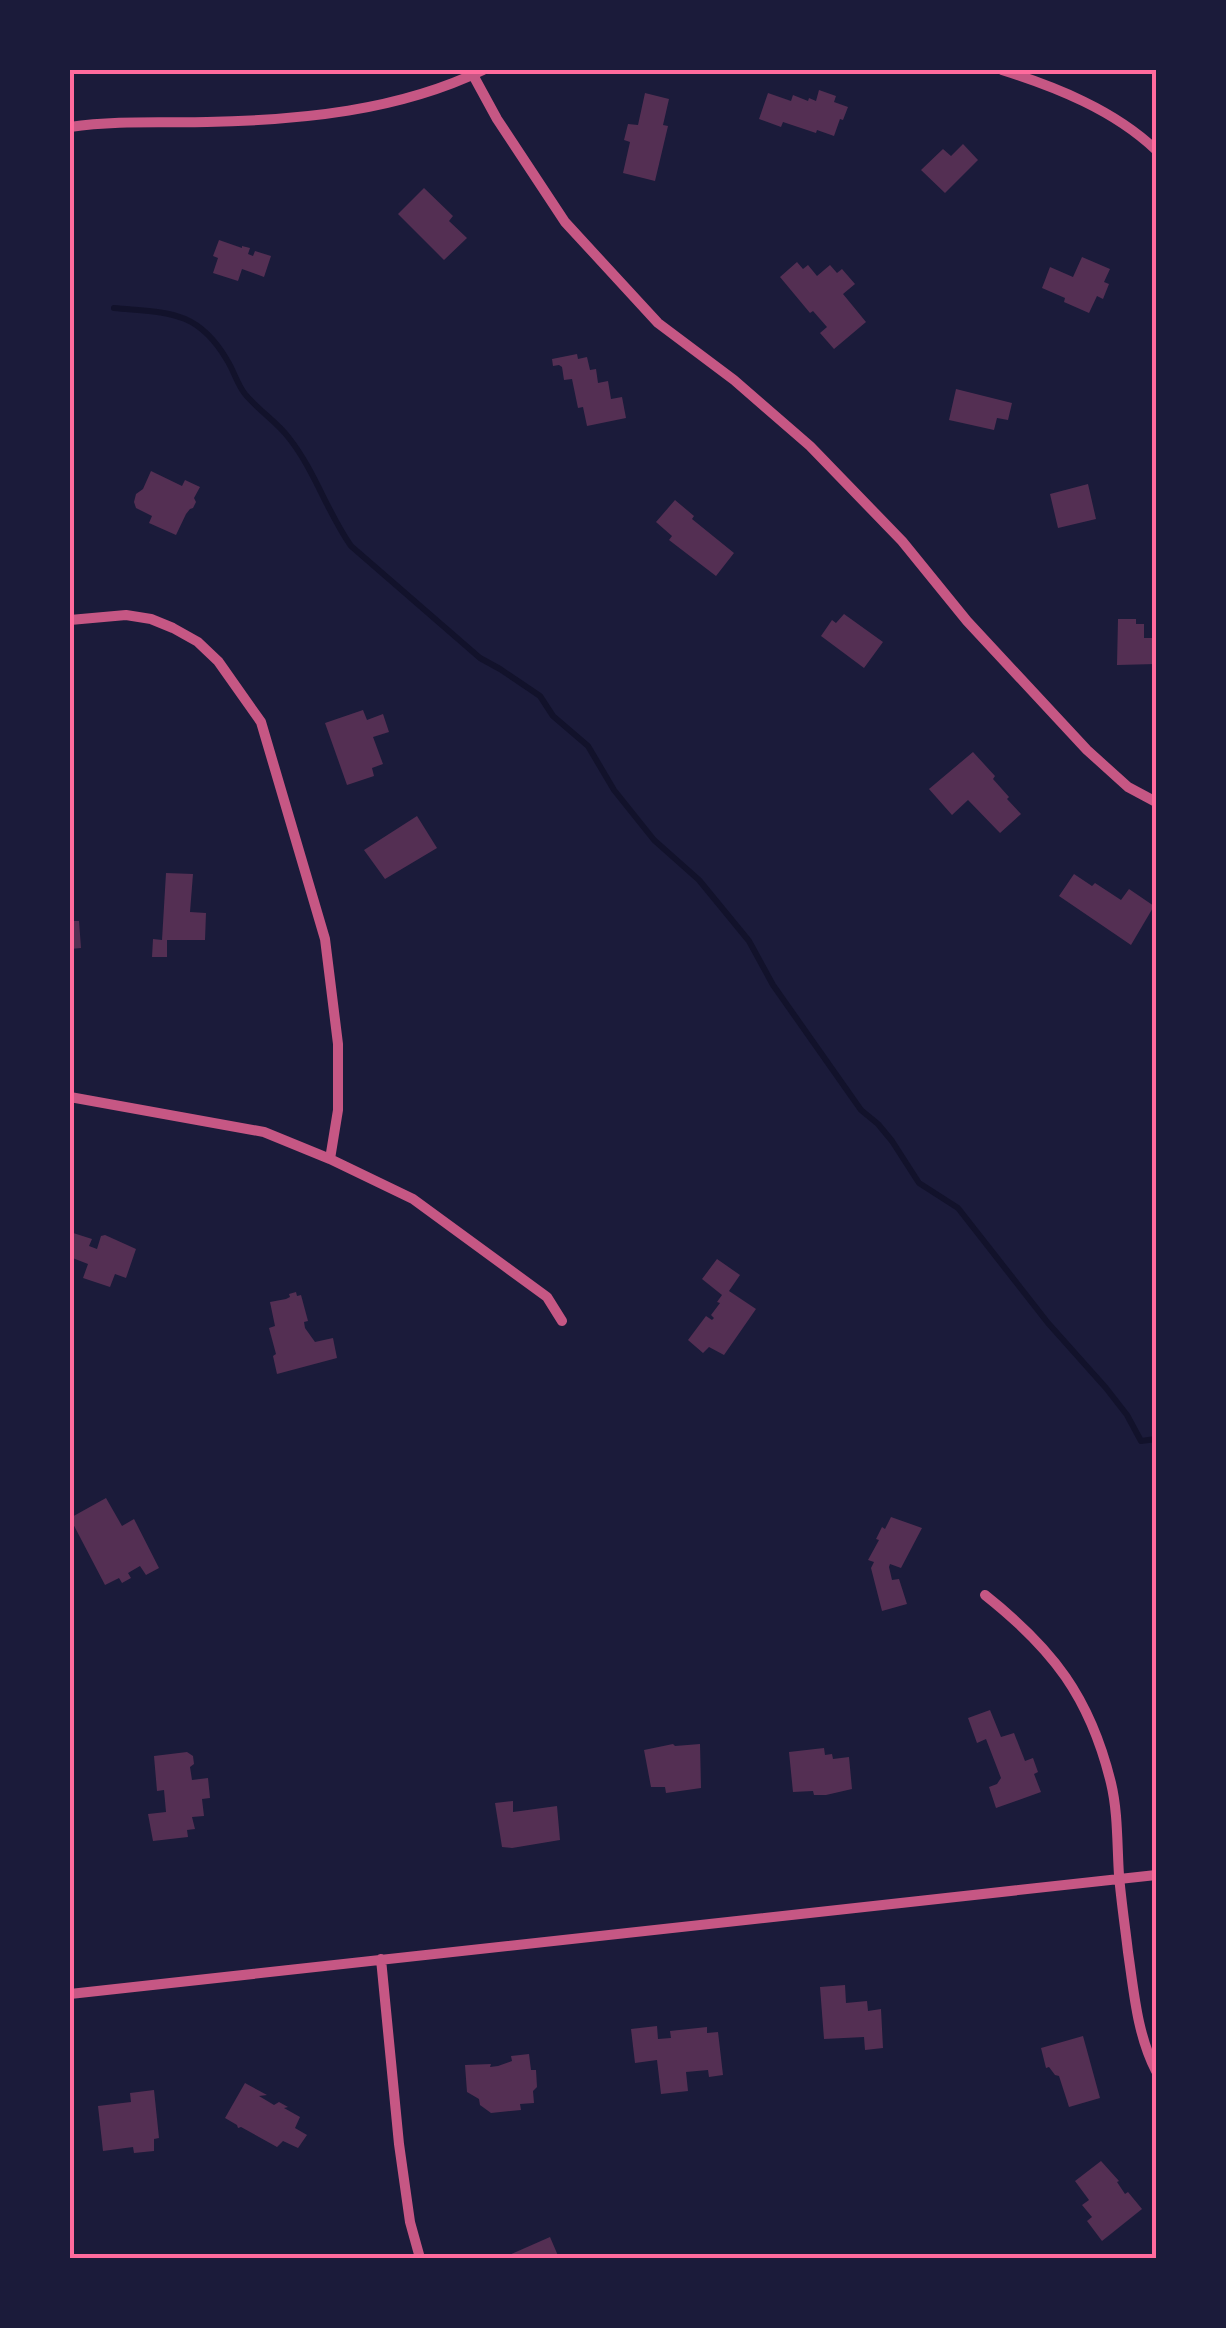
<svg xmlns="http://www.w3.org/2000/svg" width="1226" height="2328" viewBox="0 0 1226 2328" font-family="Manrope,sans-serif">
	<style>
		.lines { fill: none; stroke-linecap: round; stroke-linejoin: round }
		.stream { stroke: #12122b; stroke-width: 6 }
		.building { fill: #542f53 }
		.minor { stroke: #c65784; stroke-width: 10 }
		.neatline { fill: none; stroke: #ff6b9d; stroke-width: 4 }
	</style>
	<rect width="100%" height="100%" fill="#1b1b3a"/>
	<g class="lines">
		<path class="stream" d="M 114,308 C 167,313 197,309 227,360 C 234,371 237,384 245,394 C 258,410 277,422 289,438 C 315,471 327,512 351,546 L 480,658 L 500,669 L 540,696 L 553,716 L 588,746 L 614,790 L 654,840 L 699,880 L 749,941 L 773,985 L 861,1110 L 878,1124 L 892,1141 L 919,1183 L 958,1208 L 1048,1323 L 1106,1388 L 1127,1415 L 1141,1441 L 1156,1439"/>
	</g>
	<path class="building" d="M 819,90 L 836,96 L 834,102 L 848,107 L 843,120 L 840,119 L 834,136 L 817,130 L 816,133 L 783,122 L 781,127 L 759,119 L 768,93 L 791,101 L 793,95 L 808,101 L 809,98 L 816,101 Z
		M 645,93 L 669,99 L 663,125 L 668,126 L 655,181 L 623,173 L 630,142 L 624,140 L 628,124 L 638,125 Z
		M 963,144 L 978,160 L 945,193 L 921,170 L 943,149 L 951,156 Z
		M 424,188 L 453,216 L 449,221 L 467,238 L 444,260 L 398,214 Z
		M 219,240 L 242,248 L 242,246 L 250,248 L 248,254 L 253,256 L 255,251 L 271,256 L 264,277 L 242,269 L 238,281 L 213,273 L 218,258 L 213,256 Z
		M 1082,257 L 1110,269 L 1104,282 L 1109,284 L 1103,299 L 1097,296 L 1089,313 L 1064,302 L 1065,298 L 1042,288 L 1050,267 L 1073,277 Z
		M 797,262 L 803,269 L 808,265 L 817,276 L 830,265 L 837,273 L 842,269 L 855,284 L 843,294 L 866,322 L 834,349 L 820,333 L 827,327 L 813,311 L 810,313 L 780,277 Z
		M 577,354 L 578,359 L 587,357 L 590,370 L 596,369 L 598,383 L 608,381 L 611,399 L 622,397 L 626,418 L 587,426 L 583,407 L 578,408 L 572,379 L 564,380 L 562,367 L 559,365 L 553,366 L 552,359 Z
		M 956,389 L 1012,403 L 1008,420 L 997,418 L 994,430 L 949,420 Z
		M 151,471 L 182,486 L 185,480 L 200,487 L 194,498 L 196,502 L 193,508 L 190,509 L 186,514 L 176,535 L 149,523 L 152,516 L 136,508 L 134,502 L 136,494 L 143,489 Z
		M 1088,484 L 1096,519 L 1058,528 L 1050,494 Z
		M 675,500 L 694,516 L 692,519 L 734,553 L 716,576 L 669,540 L 672,536 L 656,522 Z
		M 844,614 L 883,642 L 864,668 L 821,636 L 832,620 L 836,623 Z
		M 1118,619 L 1136,619 L 1136,624 L 1144,624 L 1144,638 L 1156,638 L 1156,664 L 1117,665 Z
		M 363,710 L 367,720 L 383,714 L 389,732 L 373,737 L 383,764 L 372,768 L 374,776 L 347,785 L 325,723 Z
		M 973,752 L 995,776 L 993,779 L 1009,797 L 1007,799 L 1021,814 L 1000,833 L 968,800 L 952,815 L 929,789 Z
		M 417,816 L 437,848 L 385,879 L 364,850 Z
		M 166,873 L 193,874 L 190,912 L 206,913 L 205,940 L 167,940 L 167,957 L 152,957 L 153,939 L 162,940 Z
		M 1074,874 L 1092,886 L 1095,883 L 1121,900 L 1129,889 L 1154,906 L 1131,945 L 1059,896 Z
		M 70,921 L 79,921 L 81,948 L 70,949 Z
		M 70,1232 L 92,1239 L 89,1246 L 97,1249 L 101,1236 L 105,1235 L 136,1249 L 126,1278 L 115,1274 L 110,1287 L 83,1278 L 88,1264 L 70,1257 Z
		M 717,1259 L 740,1275 L 729,1291 L 756,1309 L 724,1355 L 709,1347 L 703,1353 L 688,1340 L 706,1316 L 712,1320 L 714,1318 L 711,1315 L 720,1303 L 717,1302 L 722,1295 L 702,1279 Z
		M 296,1292 L 297,1296 L 301,1295 L 308,1321 L 304,1322 L 305,1328 L 315,1342 L 333,1338 L 337,1358 L 277,1374 L 273,1356 L 276,1354 L 269,1328 L 275,1326 L 270,1302 L 286,1299 L 290,1297 L 289,1294 Z
		M 106,1498 L 122,1526 L 134,1519 L 159,1568 L 146,1575 L 140,1566 L 128,1573 L 131,1578 L 122,1583 L 119,1578 L 105,1585 L 70,1518 Z
		M 891,1517 L 922,1528 L 901,1568 L 890,1564 L 889,1567 L 892,1580 L 899,1579 L 907,1604 L 882,1611 L 871,1568 L 874,1562 L 868,1560 L 879,1540 L 876,1539 L 882,1527 L 885,1529 Z
		M 990,1710 L 1001,1737 L 1014,1733 L 1025,1761 L 1033,1758 L 1038,1772 L 1034,1774 L 1041,1792 L 996,1808 L 989,1787 L 997,1784 L 1001,1778 L 986,1739 L 977,1743 L 968,1718 Z
		M 673,1744 L 675,1746 L 700,1744 L 701,1788 L 666,1793 L 665,1787 L 651,1787 L 644,1750 Z
		M 824,1748 L 825,1755 L 832,1754 L 833,1759 L 849,1757 L 852,1789 L 826,1795 L 814,1795 L 813,1791 L 793,1792 L 789,1752 Z
		M 187,1752 L 193,1756 L 194,1764 L 190,1767 L 192,1780 L 208,1778 L 210,1798 L 202,1799 L 204,1816 L 192,1817 L 195,1829 L 187,1830 L 188,1837 L 153,1841 L 148,1814 L 166,1812 L 164,1790 L 157,1791 L 154,1756 Z
		M 513,1801 L 513,1812 L 557,1806 L 560,1840 L 512,1848 L 502,1847 L 495,1803 Z
		M 845,1985 L 846,2003 L 867,2001 L 868,2011 L 881,2009 L 883,2048 L 865,2050 L 864,2037 L 824,2039 L 820,1987 Z
		M 657,2026 L 658,2039 L 671,2038 L 670,2031 L 707,2027 L 707,2033 L 718,2032 L 723,2075 L 709,2077 L 708,2070 L 686,2072 L 688,2091 L 661,2094 L 657,2060 L 635,2063 L 631,2029 Z
		M 1083,2036 L 1100,2098 L 1069,2107 L 1059,2076 L 1055,2075 L 1049,2067 L 1046,2068 L 1041,2048 Z
		M 529,2054 L 531,2070 L 536,2070 L 537,2087 L 533,2091 L 534,2103 L 520,2104 L 521,2110 L 491,2113 L 480,2105 L 479,2099 L 467,2092 L 465,2065 L 491,2064 L 490,2067 L 498,2066 L 512,2061 L 511,2056 Z
		M 245,2083 L 267,2095 L 259,2096 L 274,2105 L 279,2102 L 288,2107 L 284,2108 L 300,2117 L 295,2128 L 307,2135 L 298,2148 L 283,2141 L 277,2147 L 241,2127 L 238,2128 L 237,2125 L 225,2118 Z
		M 154,2090 L 159,2138 L 154,2139 L 154,2151 L 134,2153 L 133,2147 L 103,2151 L 98,2106 L 131,2102 L 130,2093 Z
		M 1101,2161 L 1119,2181 L 1117,2182 L 1125,2194 L 1128,2192 L 1142,2209 L 1102,2241 L 1087,2221 L 1092,2217 L 1082,2205 L 1089,2200 L 1075,2181 Z
		M 550,2237 L 559,2258 L 502,2258 Z"/>
	<g class="lines">
		<path class="minor" d="M 1002,70 C 1056,87 1114,110 1156,150
			M 473,75 L 497,119 L 565,222 L 658,323 L 734,380 L 810,446 L 902,541 L 967,621 L 1087,750 L 1128,787 L 1156,802
			M 70,127 C 116,120 162,123 207,122 C 301,120 398,111 483,70
			M 70,620 L 126,615 L 151,619 L 173,628 L 198,642 L 218,661 L 261,722 L 325,939 L 338,1044 L 338,1110 L 330,1159
			M 70,1097 L 264,1132 L 330,1159 L 413,1199 L 547,1297 L 562,1321
			M 985,1595 C 1053,1649 1090,1697 1111,1783 C 1118,1812 1117,1845 1119,1875 C 1121,1900 1125,1926 1128,1952 C 1134,1992 1137,2034 1156,2071
			M 381,1959 L 399,2144 L 410,2222 L 420,2258
			M 70,1994 L 1156,1875"/>
	</g>
	<rect width="1226" height="2328" fill="none" stroke="#1b1b3a" stroke-width="145"/>
	<rect x="72" y="72" width="1082" height="2184" class="neatline"/>
</svg>
